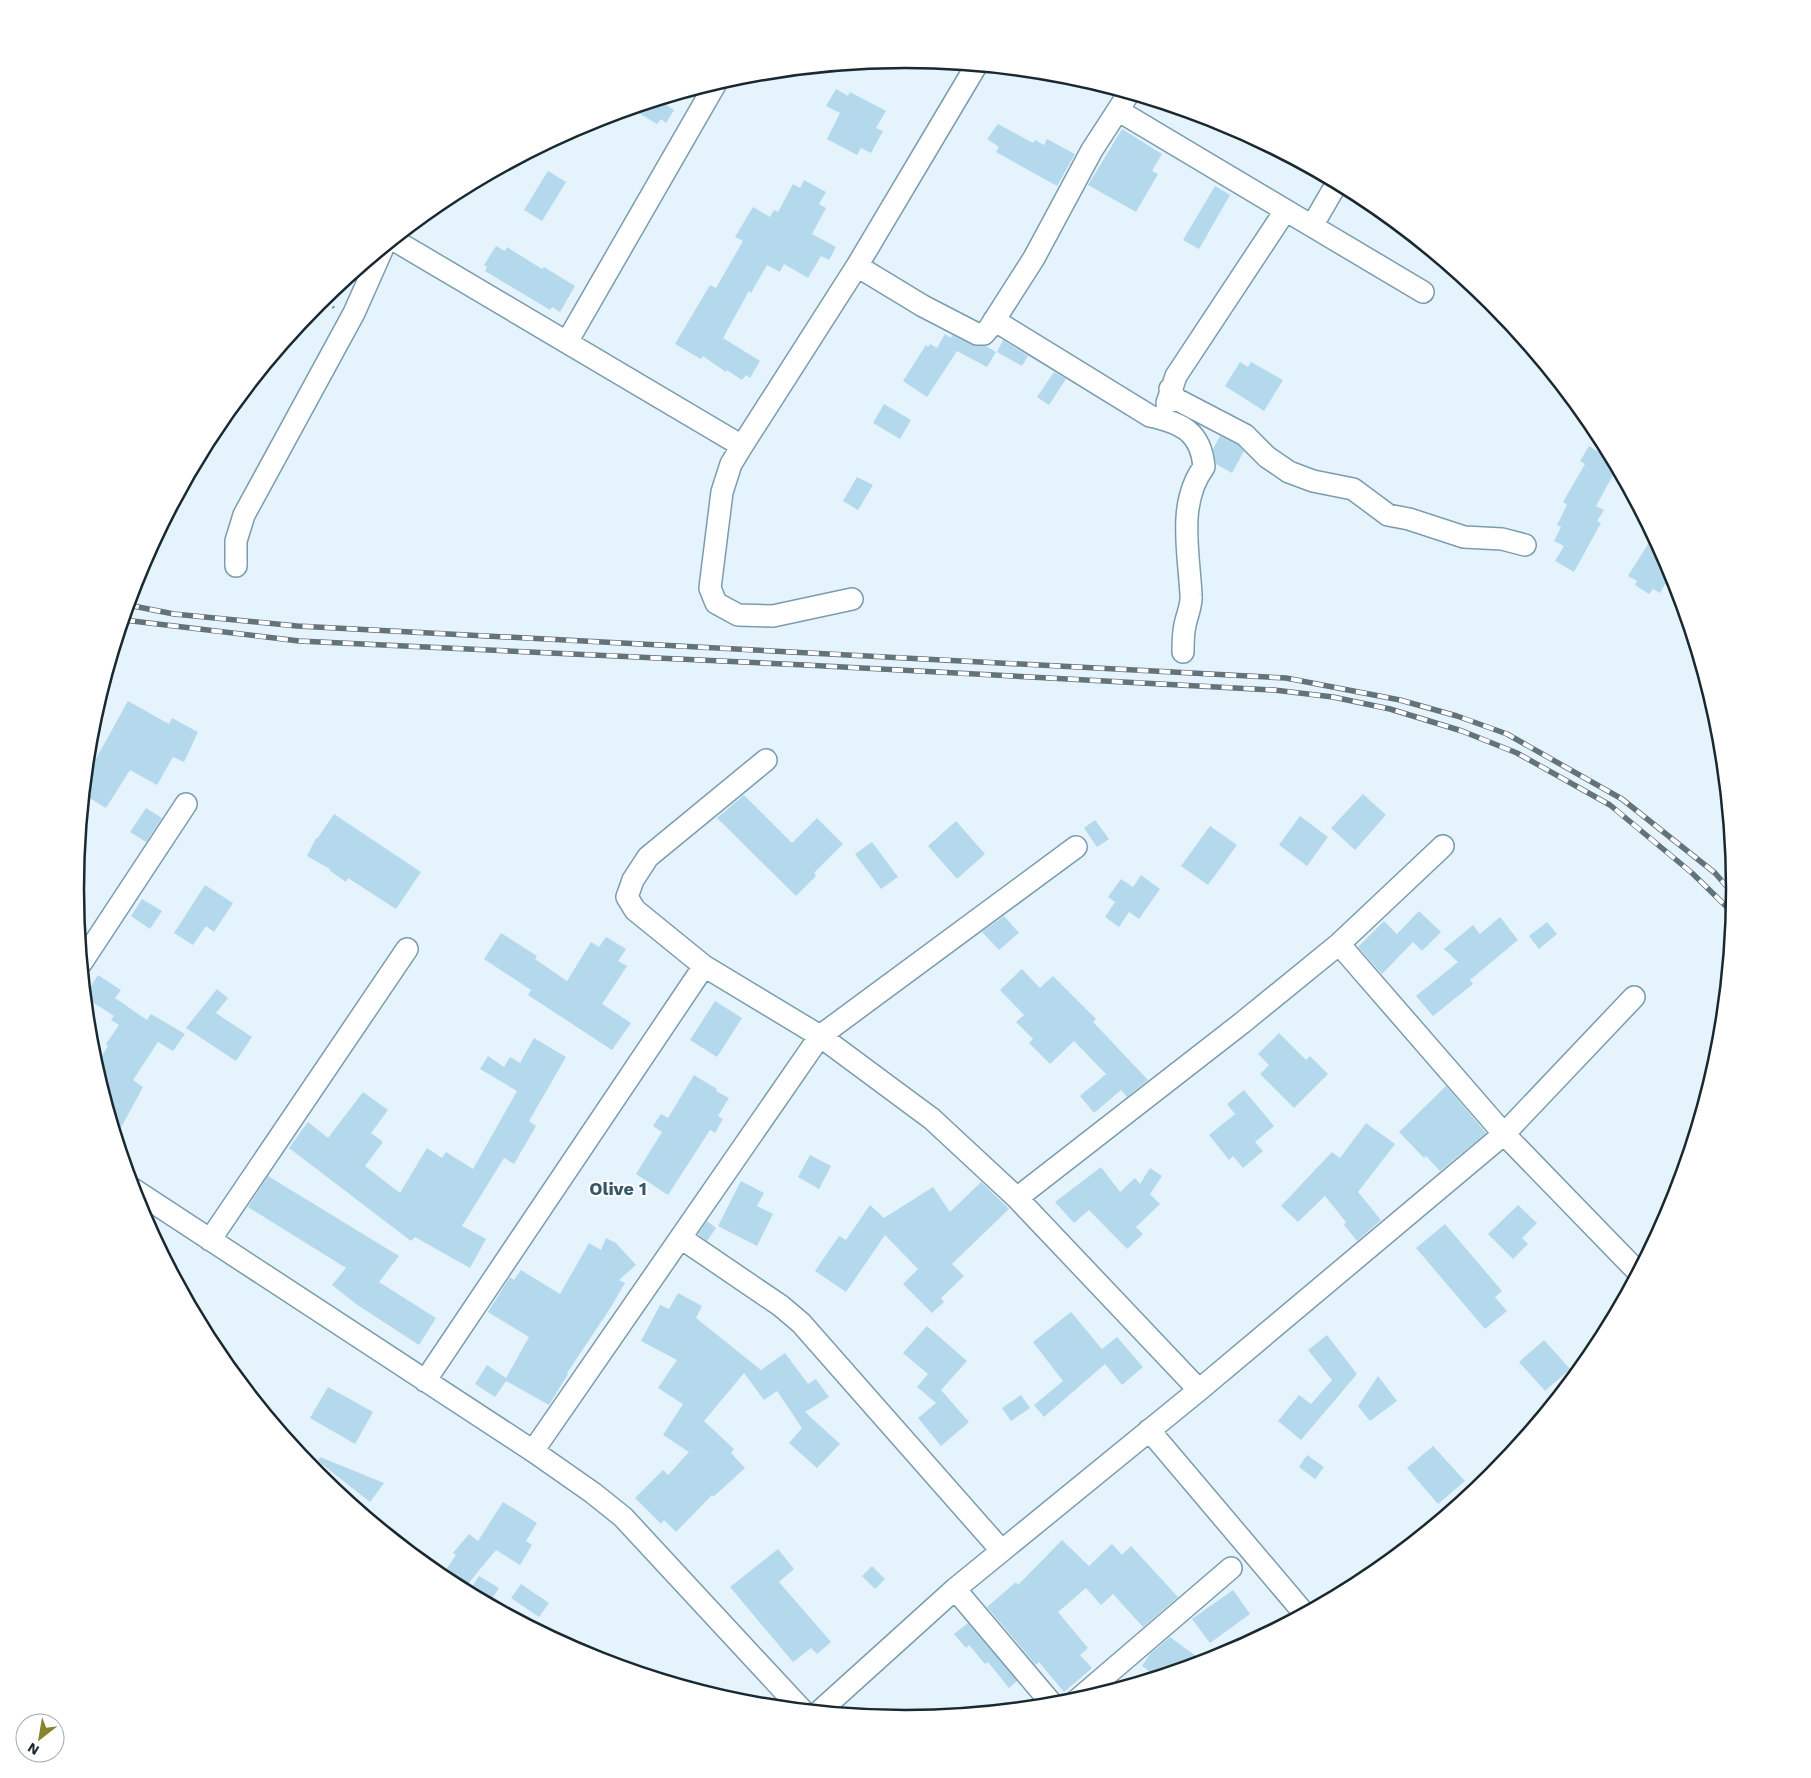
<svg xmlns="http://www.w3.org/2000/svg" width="1811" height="1778" viewBox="0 0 1811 1778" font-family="'Work Sans',sans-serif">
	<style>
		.building { fill: #b4d8ec }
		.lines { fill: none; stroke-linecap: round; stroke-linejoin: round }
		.street-casing { stroke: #7a9caf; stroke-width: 24 }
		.path { stroke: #7e8c94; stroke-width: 3; stroke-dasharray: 2.5 4; stroke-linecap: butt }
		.street { stroke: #fff; stroke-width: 21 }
		.rail-casing { stroke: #64737a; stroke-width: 5.5 }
		.rail { stroke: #fff; stroke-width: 4; stroke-dasharray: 11; stroke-linecap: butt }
		.labels { text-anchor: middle; stroke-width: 4; stroke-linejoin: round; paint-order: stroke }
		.quarter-label { font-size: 18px; font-weight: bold; fill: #365667; stroke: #fff }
		.rim { fill: none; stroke: #1a282f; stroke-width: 2.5 }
	</style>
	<rect width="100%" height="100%" fill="#e5f4fc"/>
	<path class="building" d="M 836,89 L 848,96 L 850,92 L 886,111 L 876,128 L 883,131 L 871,153 L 861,148 L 857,155 L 827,139 L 840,113 L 826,106 Z
		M 659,100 L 674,110 L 666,123 L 661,119 L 657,124 L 632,109 Z
		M 998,124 L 1033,143 L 1035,140 L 1044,145 L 1047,139 L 1075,154 L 1057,186 L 996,152 L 999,147 L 987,139 Z
		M 1122,129 L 1162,154 L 1152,171 L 1158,174 L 1136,212 L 1088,185 Z
		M 548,171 L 566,182 L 542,221 L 524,210 Z
		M 804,180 L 826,192 L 819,204 L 826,208 L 812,234 L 836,247 L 829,260 L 821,256 L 808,278 L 784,264 L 780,272 L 767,265 L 751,293 L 749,291 L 723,338 L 760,361 L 750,378 L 746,375 L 742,380 L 727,370 L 726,372 L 703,356 L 701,359 L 675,344 L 710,285 L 716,288 L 743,241 L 735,237 L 753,207 L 770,217 L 774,210 L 778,212 L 793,184 L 800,188 Z
		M 1215,186 L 1230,195 L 1199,249 L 1183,240 Z
		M 496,246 L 505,251 L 507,247 L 542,269 L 544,267 L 575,286 L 560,312 L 552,307 L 550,310 L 485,271 L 487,267 L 484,265 Z
		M 945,334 L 951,338 L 952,335 L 972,345 L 986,346 L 996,352 L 987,367 L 957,351 L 927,397 L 903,381 L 926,345 L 928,347 L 930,344 L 937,348 Z
		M 1003,340 L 1028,356 L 1022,366 L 997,352 Z
		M 1240,362 L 1248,367 L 1251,362 L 1283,380 L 1264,411 L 1225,386 Z
		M 1054,372 L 1066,379 L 1049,405 L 1037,397 Z
		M 884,404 L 911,420 L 900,439 L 873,423 Z
		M 1220,436 L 1238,445 L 1244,451 L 1232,473 L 1216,464 L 1213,449 Z
		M 1589,446 L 1613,461 L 1617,468 L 1596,506 L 1604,510 L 1597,521 L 1601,523 L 1574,572 L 1555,561 L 1564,546 L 1554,541 L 1561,527 L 1557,525 L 1567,505 L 1563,502 L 1585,464 L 1580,461 Z
		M 857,477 L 873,485 L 858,510 L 843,501 Z
		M 1653,536 L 1673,572 L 1679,592 L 1665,584 L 1660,593 L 1653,589 L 1649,594 L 1635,585 L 1637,581 L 1628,576 Z
		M 128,701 L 169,724 L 172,718 L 198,732 L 184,762 L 173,757 L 157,785 L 130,770 L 106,808 L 85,795 L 88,761 L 93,764 Z
		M 1363,794 L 1386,815 L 1355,850 L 1331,828 Z
		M 744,795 L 792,843 L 817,818 L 843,844 L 814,873 L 816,876 L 796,896 L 717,818 Z
		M 146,808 L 162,818 L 146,842 L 130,832 Z
		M 334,814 L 421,872 L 396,909 L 348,878 L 346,882 L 329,870 L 330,869 L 307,856 L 316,838 L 317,839 Z
		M 1300,816 L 1328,837 L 1307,866 L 1279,845 Z
		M 1095,820 L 1109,839 L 1097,847 L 1084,828 Z
		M 956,821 L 985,854 L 957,879 L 928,846 Z
		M 1210,826 L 1237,845 L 1208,885 L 1181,866 Z
		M 872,842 L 898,877 L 881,889 L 855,854 Z
		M 1141,875 L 1160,889 L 1139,919 L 1129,912 L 1119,927 L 1105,917 L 1115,902 L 1108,897 L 1121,879 L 1133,887 Z
		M 205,885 L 233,903 L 214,932 L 206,926 L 193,945 L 174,933 Z
		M 142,899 L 162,911 L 150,929 L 131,916 Z
		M 1419,911 L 1441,932 L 1422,951 L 1413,942 L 1382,974 L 1358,947 L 1384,921 L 1397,934 Z
		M 1004,916 L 1019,933 L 999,950 L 982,932 Z
		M 1500,917 L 1518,940 L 1470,980 L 1473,984 L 1433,1016 L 1416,996 L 1458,962 L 1444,949 L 1473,925 L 1480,934 Z
		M 1547,922 L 1557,934 L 1539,949 L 1529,936 Z
		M 501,933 L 537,956 L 535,959 L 567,981 L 591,942 L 599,947 L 606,937 L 626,949 L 618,961 L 627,966 L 602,1004 L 631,1023 L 612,1050 L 528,995 L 531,990 L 484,959 Z
		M 1022,969 L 1040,988 L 1053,976 L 1096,1019 L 1093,1022 L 1148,1080 L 1127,1097 L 1121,1090 L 1094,1113 L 1080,1096 L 1106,1074 L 1074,1041 L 1050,1064 L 1029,1043 L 1033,1039 L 1016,1022 L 1024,1015 L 1000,990 Z
		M 98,975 L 121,990 L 115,998 L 147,1020 L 151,1014 L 185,1034 L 173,1051 L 158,1042 L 133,1080 L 143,1087 L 117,1135 L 96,1065 L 108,1046 L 106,1044 L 119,1025 L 111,1020 L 114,1016 L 86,998 L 86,994 Z
		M 217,989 L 228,998 L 216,1013 L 252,1037 L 236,1061 L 186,1028 Z
		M 715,1001 L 742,1018 L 717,1057 L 690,1040 Z
		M 1279,1033 L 1306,1060 L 1310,1056 L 1328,1074 L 1294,1108 L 1260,1074 L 1269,1065 L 1258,1054 Z
		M 534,1038 L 566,1057 L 529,1121 L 536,1126 L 514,1164 L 504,1158 L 462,1226 L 486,1239 L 470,1268 L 415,1237 L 411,1241 L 289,1148 L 308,1122 L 328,1138 L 363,1092 L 388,1110 L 371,1133 L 383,1142 L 365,1166 L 400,1193 L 427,1148 L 442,1158 L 446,1152 L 473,1169 L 517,1091 L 480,1069 L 488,1056 L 504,1067 L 510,1057 L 520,1063 Z
		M 694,1075 L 717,1089 L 716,1091 L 729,1098 L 718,1116 L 723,1119 L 715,1133 L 710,1130 L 668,1195 L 636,1174 L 662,1132 L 653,1126 L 661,1114 L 668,1118 Z
		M 1446,1086 L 1486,1133 L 1440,1171 L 1426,1156 L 1424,1158 L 1399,1132 Z
		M 1244,1090 L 1274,1126 L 1255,1142 L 1263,1151 L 1243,1168 L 1233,1156 L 1229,1160 L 1209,1135 L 1235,1114 L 1227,1104 Z
		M 1366,1123 L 1395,1144 L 1358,1192 L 1381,1220 L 1357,1241 L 1344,1225 L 1346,1222 L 1325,1196 L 1298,1222 L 1281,1206 L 1332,1152 L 1340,1158 Z
		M 810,1155 L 831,1166 L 819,1189 L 798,1177 Z
		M 1101,1167 L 1120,1192 L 1135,1178 L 1140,1184 L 1150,1168 L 1162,1176 L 1150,1194 L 1160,1204 L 1136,1227 L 1143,1234 L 1127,1249 L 1089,1210 L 1074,1223 L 1055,1202 Z
		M 268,1176 L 399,1256 L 379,1282 L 436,1318 L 419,1345 L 356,1304 L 332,1285 L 346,1268 L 248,1207 Z
		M 741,1181 L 764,1193 L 757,1206 L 773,1214 L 757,1246 L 718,1226 Z
		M 981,1182 L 1009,1209 L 952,1264 L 964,1276 L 941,1298 L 944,1302 L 932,1313 L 903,1284 L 918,1269 L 885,1235 L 846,1292 L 815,1271 L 839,1236 L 846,1240 L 870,1205 L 884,1218 L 933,1187 L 950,1212 Z
		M 1518,1205 L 1537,1223 L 1522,1238 L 1528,1244 L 1513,1259 L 1488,1234 Z
		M 707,1221 L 716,1228 L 707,1241 L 698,1234 Z
		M 1445,1224 L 1502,1291 L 1495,1297 L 1507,1311 L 1485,1329 L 1416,1248 Z
		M 606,1238 L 616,1243 L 636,1265 L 619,1280 L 625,1283 L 611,1307 L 567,1373 L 568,1374 L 549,1405 L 506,1381 L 495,1397 L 475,1384 L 487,1365 L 506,1378 L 529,1337 L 488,1312 L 510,1277 L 514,1280 L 521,1270 L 560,1294 L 589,1243 L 601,1250 Z
		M 678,1293 L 702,1306 L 696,1318 L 761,1370 L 785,1353 L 808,1384 L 816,1379 L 829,1397 L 805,1412 L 840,1444 L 817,1468 L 789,1443 L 802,1428 L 777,1391 L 764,1400 L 744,1373 L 704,1421 L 734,1449 L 731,1453 L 745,1468 L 713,1497 L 712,1495 L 676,1532 L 664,1520 L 661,1524 L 635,1498 L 663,1470 L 668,1475 L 689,1452 L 663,1435 L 683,1404 L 658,1388 L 677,1360 L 641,1341 L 660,1305 L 669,1309 Z
		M 1071,1312 L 1102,1349 L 1117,1337 L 1143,1367 L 1122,1385 L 1105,1364 L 1044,1417 L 1034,1405 L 1063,1381 L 1033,1342 Z
		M 927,1326 L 967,1361 L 941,1390 L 969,1422 L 941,1446 L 918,1418 L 936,1403 L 917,1387 L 928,1374 L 903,1353 Z
		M 1327,1335 L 1357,1374 L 1301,1440 L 1278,1421 L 1299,1395 L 1311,1404 L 1332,1380 L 1308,1350 Z
		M 1544,1340 L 1570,1369 L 1545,1391 L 1519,1362 Z
		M 1378,1376 L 1397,1401 L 1370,1421 L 1358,1406 Z
		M 328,1387 L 373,1412 L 355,1444 L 310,1418 Z
		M 1021,1395 L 1030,1408 L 1011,1421 L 1002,1408 Z
		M 1433,1446 L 1465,1481 L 1438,1504 L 1407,1468 Z
		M 1307,1455 L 1324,1467 L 1315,1479 L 1299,1467 Z
		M 320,1457 L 384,1483 L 370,1502 L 318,1461 Z
		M 503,1502 L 537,1523 L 526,1541 L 532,1545 L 520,1565 L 496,1550 L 467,1585 L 445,1571 L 456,1555 L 453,1553 L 469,1534 L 478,1541 Z
		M 1062,1540 L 1089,1566 L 1112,1544 L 1122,1555 L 1131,1546 L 1178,1597 L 1143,1627 L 1113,1594 L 1101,1605 L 1086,1588 L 1058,1612 L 1088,1648 L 1080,1655 L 1092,1668 L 1064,1692 L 1039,1662 L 1036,1665 L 987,1607 L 1016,1582 L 1018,1585 Z
		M 778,1549 L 794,1569 L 779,1582 L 831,1642 L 817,1654 L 811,1648 L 793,1662 L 730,1587 Z
		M 872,1566 L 885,1579 L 875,1589 L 862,1576 Z
		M 479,1576 L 499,1588 L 489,1603 L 469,1592 Z
		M 521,1584 L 549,1603 L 539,1617 L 511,1598 Z
		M 1233,1590 L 1250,1614 L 1210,1643 L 1192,1619 Z
		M 968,1623 L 1017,1681 L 1009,1688 L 988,1662 L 985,1664 L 969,1645 L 966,1648 L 954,1634 Z
		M 1170,1637 L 1204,1662 L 1156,1676 L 1142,1666 L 1150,1654 Z"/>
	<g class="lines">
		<g class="street-casing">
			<path id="street" d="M 1119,111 L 1312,226 L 1337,183
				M 1312,226 L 1423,292
				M 394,240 L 742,446
				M 857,266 L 923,306 L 977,334 L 984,334 L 990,327 L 1034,258 L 1092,150 L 1129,93
				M 994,320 L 1150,416 C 1182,423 1201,432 1204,467 C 1177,503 1189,553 1191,595 C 1192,605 1187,615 1185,625 C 1183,634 1183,643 1183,652
				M 567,342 L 716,83
				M 1170,389 L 1176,399 L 1245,435 L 1267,457 L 1289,472 L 1313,481 L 1353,489 L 1388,515 L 1409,519 L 1464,537 L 1502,539 L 1525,545
				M 1167,403 L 1176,376 L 1285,211
				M 236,566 L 236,541 L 244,515 L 354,313 L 382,250
				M 852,599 L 773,616 L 738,615 L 716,603 L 710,588 L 722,492 L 731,464 L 742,446 L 857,266 L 976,66
				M 766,760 L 648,857 L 633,880 L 627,897 L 635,910 L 704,966 L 820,1036 L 932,1119 L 1017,1198 L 1199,1390
				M 1339,944 L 1504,1134 L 1638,1272
				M 82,962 L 186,804
				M 133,1189 L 533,1451 L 593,1493 L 623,1517 L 801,1709
				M 1017,1198 L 1242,1023 L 1339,944 L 1443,846
				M 681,1238 L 781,1306 L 801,1323 L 1001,1550
				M 210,1240 L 407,949
				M 425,1381 L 704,966
				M 1149,1430 L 1304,1613
				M 533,1451 L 820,1036 L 1076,847
				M 955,1589 L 1053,1705
				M 1076,1701 L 1231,1568
				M 820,1711 L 955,1589 L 1199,1390 L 1504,1134 L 1634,997"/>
		</g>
		<path class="path" d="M 324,297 L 334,308"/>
		<use href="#street" class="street"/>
		<g class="rail-casing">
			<path id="rail" d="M 128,605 L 174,614 L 297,626 L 1286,678 L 1400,700 L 1457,716 L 1507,734 L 1622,799 L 1715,873 L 1735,896
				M 124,620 L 299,641 L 805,665 L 1274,690 L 1333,697 L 1390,709 L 1462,731 L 1517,753 L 1610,805 L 1692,873 L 1733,913"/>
		</g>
		<use href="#rail" class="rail"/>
	</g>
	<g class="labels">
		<g class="quarter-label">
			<text x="618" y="1195">Olive 1</text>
		</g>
	</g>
	<path d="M0 0H1811V1778H0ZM84 889a821 821 0 1 1 1642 0a821 821 0 1 1-1642 0Z" fill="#fff" fill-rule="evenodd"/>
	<path class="rim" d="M84 889a821 821 0 1 1 1642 0a821 821 0 1 1-1642 0Z"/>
	<g transform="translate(40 1738) rotate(211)"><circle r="24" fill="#ffffff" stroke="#a3a9ac"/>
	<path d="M0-4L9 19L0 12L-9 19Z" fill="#86852e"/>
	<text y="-8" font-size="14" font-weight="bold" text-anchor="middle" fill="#1a282f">N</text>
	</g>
</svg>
